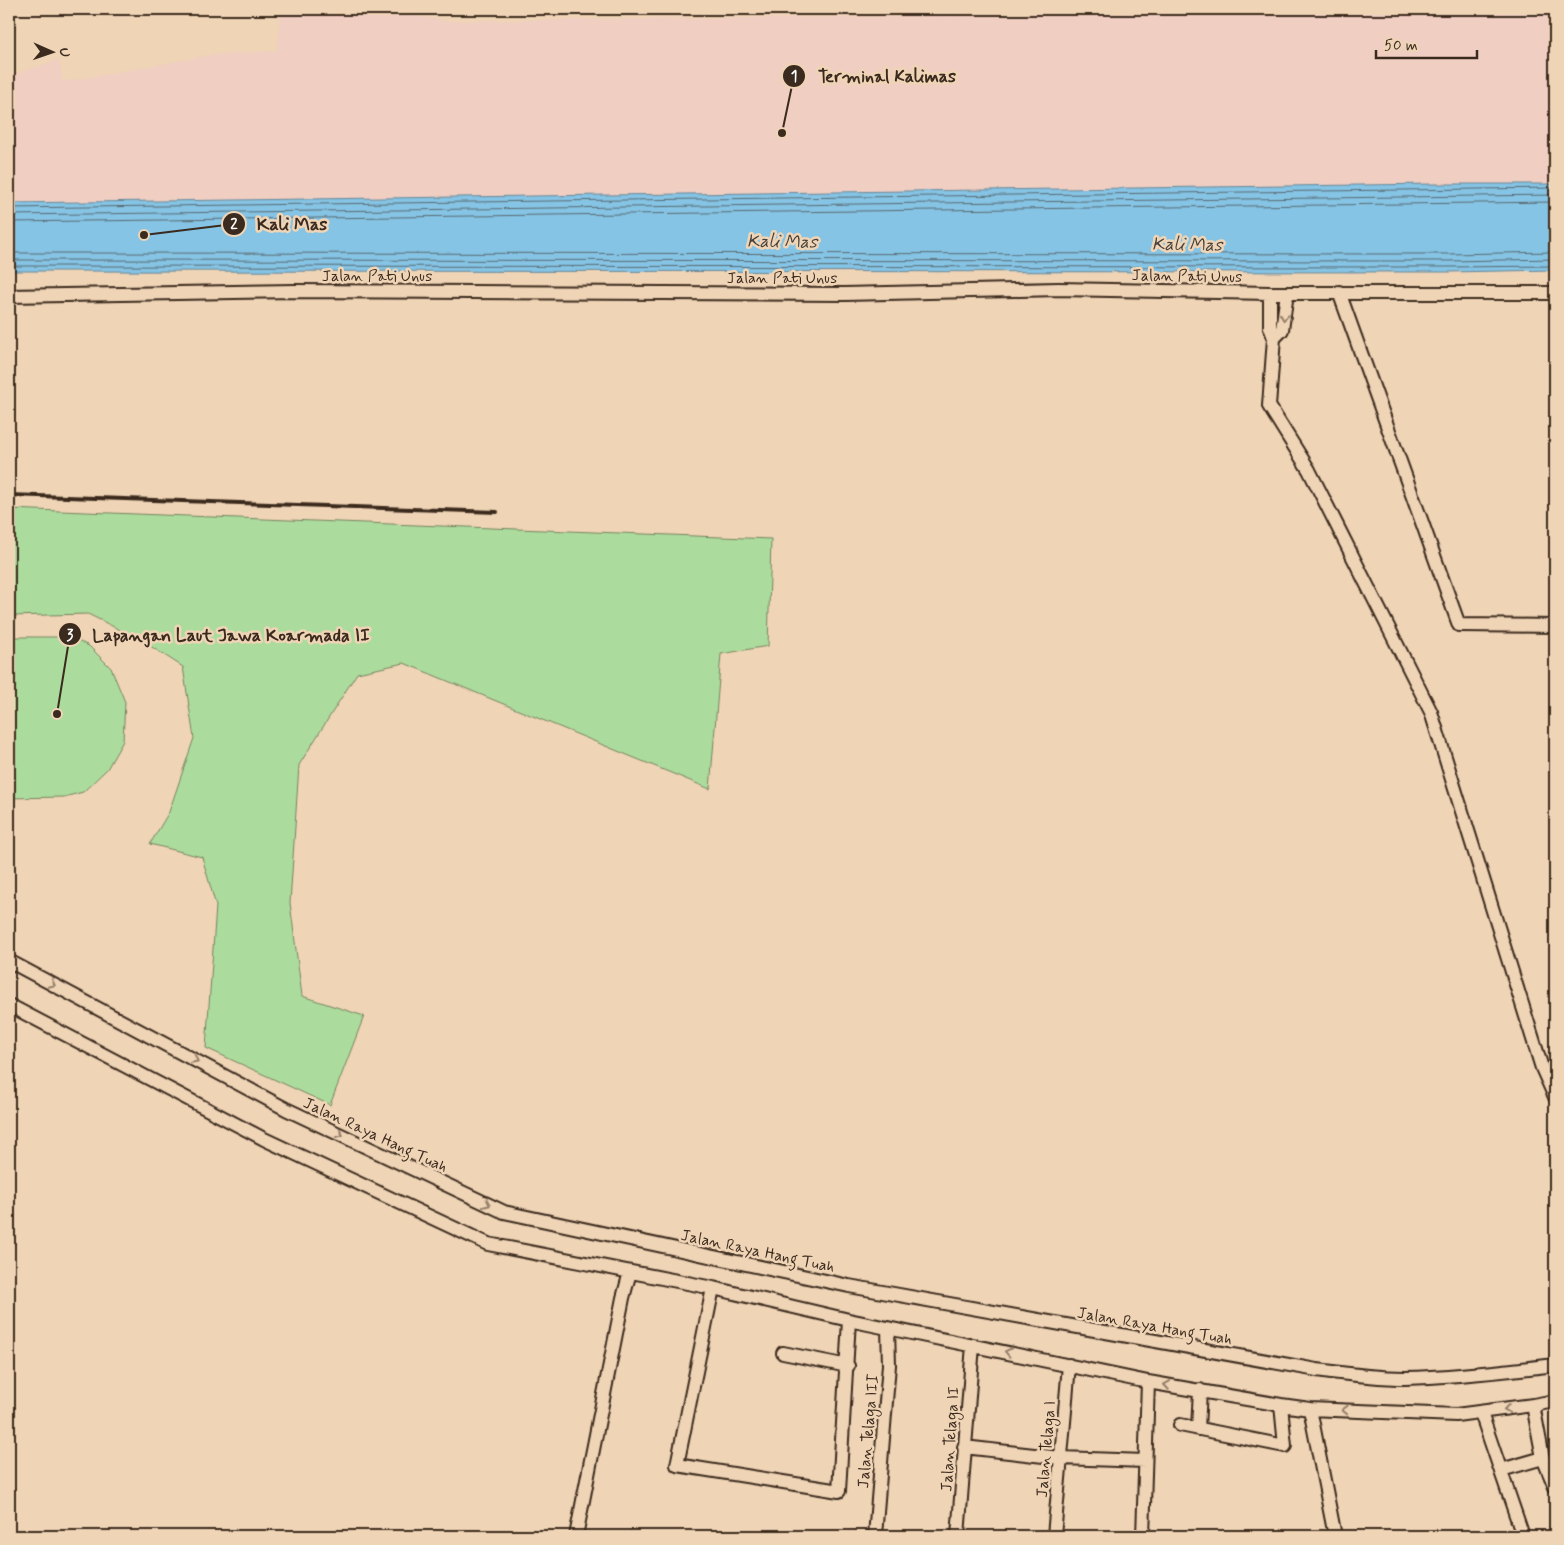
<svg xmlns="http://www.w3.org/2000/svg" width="1564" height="1545" viewBox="0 0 1564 1545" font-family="Mynerve,sans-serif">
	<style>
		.built { fill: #f0cec2 }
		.green { fill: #acdc9d; stroke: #74835e }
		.water { fill: #85c4e5; stroke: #678695 }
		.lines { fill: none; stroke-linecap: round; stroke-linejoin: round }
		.shore { stroke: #59686e; stroke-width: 1 }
		.minor-casing { stroke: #3b2a1e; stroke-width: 16 }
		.minor { stroke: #efd4b6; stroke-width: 12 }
		.rail { stroke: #3b2a1e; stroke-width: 4 }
		.oneway { stroke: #957f6a }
		.labels { text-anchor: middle; stroke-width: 5; stroke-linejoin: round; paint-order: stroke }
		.street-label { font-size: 16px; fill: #3b2a1e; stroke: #efd4b6 }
		.water-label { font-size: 18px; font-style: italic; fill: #46413c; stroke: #efd4b6 }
		.leader { fill: none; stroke: #3b2a1e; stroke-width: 2 }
		.callout-dot { fill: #3b2a1e; stroke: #efd4b6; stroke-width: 2 }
		.mark-label { font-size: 15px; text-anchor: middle; font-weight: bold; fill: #fff }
		.callout-label { font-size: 18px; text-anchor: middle; font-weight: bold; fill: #3b2a1e; stroke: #efd4b6; stroke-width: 5; stroke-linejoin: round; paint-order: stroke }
	</style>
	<rect width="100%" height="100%" fill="#efd4b6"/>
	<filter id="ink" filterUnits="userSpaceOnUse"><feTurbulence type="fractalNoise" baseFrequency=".02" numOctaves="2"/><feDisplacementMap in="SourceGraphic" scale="10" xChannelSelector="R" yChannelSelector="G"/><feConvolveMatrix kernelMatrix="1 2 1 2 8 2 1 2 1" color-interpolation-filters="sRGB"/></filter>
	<g filter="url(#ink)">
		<path class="built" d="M 281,9 L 374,9 L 446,21 L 1048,15 L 1416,9 L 1555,9 L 1555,184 L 9,203 L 9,76 L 59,60 L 63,82 L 211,55 L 277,51 Z"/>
		<path class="green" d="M 9,509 L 771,539 L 768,646 L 721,654 L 710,789 L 404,663 L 357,673 L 299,765 L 290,903 L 302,996 L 364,1016 L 330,1105 L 206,1048 L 216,906 L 202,857 L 150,844 L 169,812 L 194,738 L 183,667 L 144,642 L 88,614 L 9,616 Z
			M 9,637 L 69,637 L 89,646 L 111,668 L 125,702 L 123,741 L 107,769 L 83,792 L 64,797 L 9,798 Z"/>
		<path class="water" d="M 1435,184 L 1555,184 L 1555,270 L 1448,272 L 9,271 L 9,203 Z"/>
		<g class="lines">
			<path class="shore" d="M 9,208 L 1555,188
				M 9,215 L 1555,195
				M 9,222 L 1555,202
				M 9,253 L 1448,254 L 1555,252
				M 9,260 L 1448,261 L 1555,259
				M 9,266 L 1448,267 L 1555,266"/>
			<g class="minor-casing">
				<path id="minor" d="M 1339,292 L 1459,625 L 1555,626
					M 1270,293 L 1270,327 L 1274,338 L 1269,406 L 1309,470 L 1431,712 L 1542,1068 L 1555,1097
					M 9,296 L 294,291 L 845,294 L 1058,289 L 1270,293 L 1555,293
					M 1274,338 L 1282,330 L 1287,293
					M 9,961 L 286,1109 L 504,1212 L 849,1286 L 1317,1370 C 1346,1374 1376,1378 1405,1378 C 1455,1377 1506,1371 1555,1365
					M 9,1005 L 264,1139 L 488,1244 L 713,1288 L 849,1320 L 1148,1382 L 1281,1405 L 1310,1409 L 1456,1415 L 1533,1405 L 1555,1401
					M 713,1288 L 677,1465 L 839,1491 L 849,1320
					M 783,1353 L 848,1366
					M 1533,1405 L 1543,1458 L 1555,1487
					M 1310,1409 L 1335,1536
					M 1481,1413 L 1523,1536
					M 1180,1425 L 1285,1446 L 1281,1405
					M 1198,1429 L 1200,1390
					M 964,1447 L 1061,1458 L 1145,1461
					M 1501,1470 L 1543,1458
					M 576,1536 L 623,1298 L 630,1272
					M 875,1536 L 889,1365 L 888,1328
					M 958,1536 L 973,1345
					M 1054,1536 L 1069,1365
					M 1143,1536 L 1148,1382"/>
			</g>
			<use href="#minor" class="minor"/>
			<path class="rail" d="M 9,495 L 497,512"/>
		</g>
		<defs><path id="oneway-chevron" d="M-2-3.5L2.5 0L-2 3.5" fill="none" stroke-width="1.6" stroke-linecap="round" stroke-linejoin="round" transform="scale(1.25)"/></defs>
		<g class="oneway">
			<use href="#oneway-chevron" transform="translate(1284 317) rotate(98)"/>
			<use href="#oneway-chevron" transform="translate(52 984) rotate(28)"/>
			<use href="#oneway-chevron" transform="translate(195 1060) rotate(28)"/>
			<use href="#oneway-chevron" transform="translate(340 1134) rotate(25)"/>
			<use href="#oneway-chevron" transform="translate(487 1204) rotate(25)"/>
			<use href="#oneway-chevron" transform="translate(1008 1352) rotate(-168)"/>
			<use href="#oneway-chevron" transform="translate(1167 1385) rotate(-171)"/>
			<use href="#oneway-chevron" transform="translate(1507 1409) rotate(172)"/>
			<use href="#oneway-chevron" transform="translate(1345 1410) rotate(-178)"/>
		</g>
	</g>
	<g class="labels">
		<g class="street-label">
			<text x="377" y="281">Jalan Pati Unus</text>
			<text transform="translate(1187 275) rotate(1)" y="6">Jalan Pati Unus</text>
			<text x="782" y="283">Jalan Pati Unus</text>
			<text transform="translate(376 1134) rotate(25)" y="6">Jalan Raya Hang Tuah</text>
			<text transform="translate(758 1250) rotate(12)" y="6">Jalan Raya Hang Tuah</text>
			<text transform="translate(1155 1325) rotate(10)" y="6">Jalan Raya Hang Tuah</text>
			<text transform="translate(867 1431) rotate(-85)" y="6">Jalan Telaga III</text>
			<text transform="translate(949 1439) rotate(-86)" y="6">Jalan Telaga II</text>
			<text transform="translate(1045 1449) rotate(-85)" y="6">Jalan Telaga I</text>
		</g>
		<g class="water-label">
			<text transform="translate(782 241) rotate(1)" y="6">Kali Mas</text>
			<text transform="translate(1187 244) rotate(1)" y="6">Kali Mas</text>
		</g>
	</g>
	<path class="leader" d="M782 133L794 76M144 235L234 224M57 714L70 634"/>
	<g class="callout-dot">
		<circle cx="782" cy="133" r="5"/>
		<circle cx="144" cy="235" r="5"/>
		<circle cx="57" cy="714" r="5"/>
		<circle cx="794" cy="76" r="12"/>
		<circle cx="234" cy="224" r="12"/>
		<circle cx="70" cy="634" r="12"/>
	</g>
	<g class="mark-label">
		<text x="794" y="81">1</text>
		<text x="234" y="229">2</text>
		<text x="70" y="640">3</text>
	</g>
	<g class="callout-label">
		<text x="887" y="82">Terminal Kalimas</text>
		<text x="292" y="230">Kali Mas</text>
		<text x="231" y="641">Lapangan Laut Jawa Koarmada II</text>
	</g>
	<rect width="1564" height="1545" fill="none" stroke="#efd4b6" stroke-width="30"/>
	<rect x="15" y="15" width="1534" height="1515" fill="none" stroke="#3b2a1e" stroke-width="2" filter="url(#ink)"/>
	<g transform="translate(52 52) rotate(92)" stroke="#efd4b6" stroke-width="4" paint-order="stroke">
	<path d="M0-4L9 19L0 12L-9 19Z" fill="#3b2a1e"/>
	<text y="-8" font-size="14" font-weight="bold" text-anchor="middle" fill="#3b2a1e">U</text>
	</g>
	<path d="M1376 50v8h101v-8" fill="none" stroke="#3b2a1e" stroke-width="2.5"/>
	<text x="1384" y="50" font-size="15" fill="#3b2a1e" stroke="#efd4b6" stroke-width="4" paint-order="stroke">50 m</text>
</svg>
